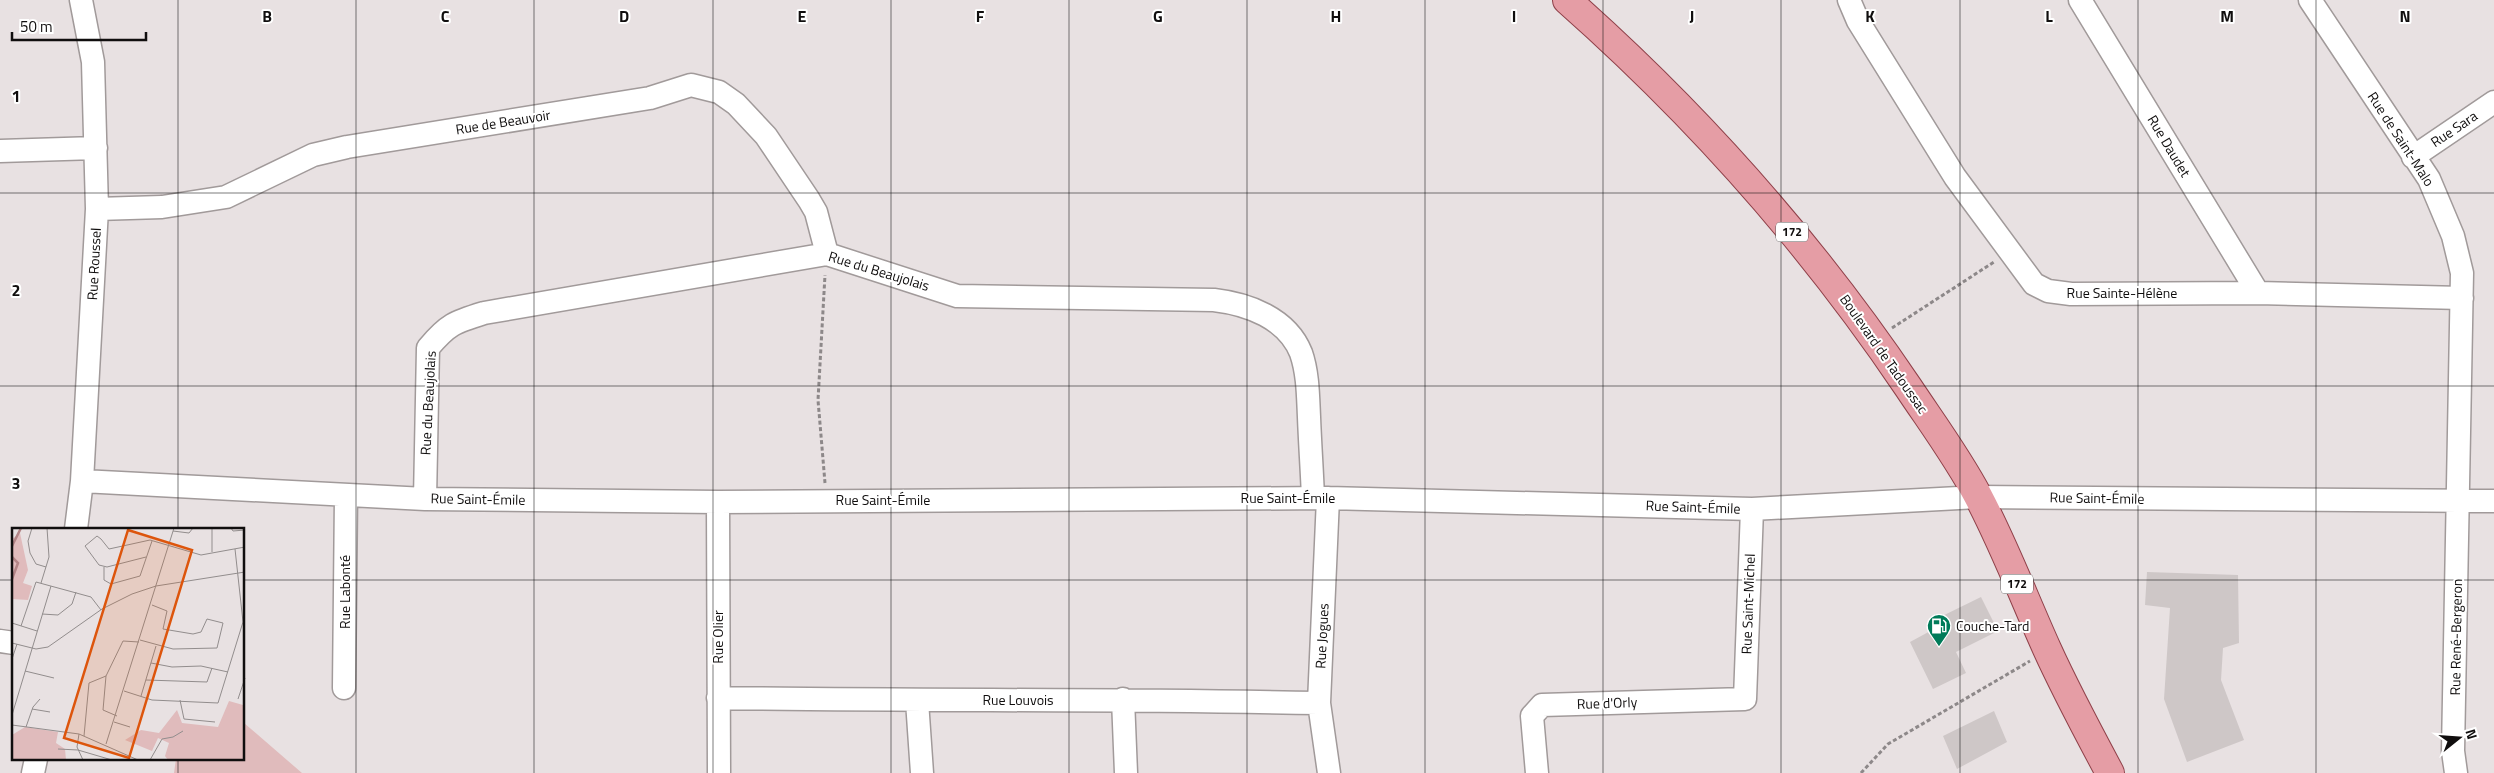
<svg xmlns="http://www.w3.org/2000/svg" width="2494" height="773" viewBox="0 0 2494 773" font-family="'Titillium Web',sans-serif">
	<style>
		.green { fill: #e0bbbc }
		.building { fill: #cec7c7 }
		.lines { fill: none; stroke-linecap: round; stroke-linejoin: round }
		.minor-casing { stroke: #a19a9a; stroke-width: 25 }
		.major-casing { stroke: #8f4049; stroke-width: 30 }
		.path { stroke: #8d8889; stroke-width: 3; stroke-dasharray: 4 2.5; stroke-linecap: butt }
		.minor { stroke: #fff; stroke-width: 22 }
		.major { stroke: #e59da5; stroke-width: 28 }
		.grid { fill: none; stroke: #100e0e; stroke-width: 1; stroke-opacity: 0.55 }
		.labels { text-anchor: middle; stroke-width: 4; stroke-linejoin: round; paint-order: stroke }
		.shield { fill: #fff; stroke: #585656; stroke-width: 1 }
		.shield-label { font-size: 12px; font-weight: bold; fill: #100e0e }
		.street-label { font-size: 14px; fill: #100e0e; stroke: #fff }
		.poi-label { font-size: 14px; fill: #100e0e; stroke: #fff; text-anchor: start }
		.inset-river { fill: none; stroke: #b38587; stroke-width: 2.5 }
		.inset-road { fill: none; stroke: #928d8d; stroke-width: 1 }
		.view { fill: #dd550c; fill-opacity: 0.15; stroke: #dd550c; stroke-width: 2.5 }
		.inset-edge { fill: none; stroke: #100e0e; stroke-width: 2.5 }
		.grid-label { font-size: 16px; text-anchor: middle; font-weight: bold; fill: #100e0e; stroke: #fff; stroke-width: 4; stroke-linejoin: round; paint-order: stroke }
	</style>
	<rect width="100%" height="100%" fill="#e8e1e2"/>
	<path class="green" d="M 244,723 L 302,773 L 174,773 L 176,759 L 244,759 Z"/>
	<path class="building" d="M 2147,572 L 2238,575 L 2239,643 L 2223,648 L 2221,680 L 2244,740 L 2187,762 L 2164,699 L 2170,608 L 2145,605 Z
		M 1981,597 L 1998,631 L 1956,652 L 1966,673 L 1933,689 L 1910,642 L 1934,629 L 1930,622 Z
		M 1994,711 L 2007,742 L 1957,769 L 1943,736 Z"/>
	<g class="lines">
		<g class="minor-casing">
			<path id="minor" d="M 1849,0 L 1858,21 L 1955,177 L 2034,284 L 2048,291 L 2071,294 L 2258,293 L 2462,298
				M 2080,0 L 2258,293
				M 2310,0 L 2429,179 L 2453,236 L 2462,273 L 2453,751 L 2456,773
				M 0,151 L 96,148
				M 2413,157 L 2494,102
				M 97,209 L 162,207 L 226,197 L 313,155 L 347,147 L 650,98 L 691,85 L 719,92 L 736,104 L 766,136 L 809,200 L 816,212 L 827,254
				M 82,481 L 425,499 L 718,502 L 1328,498 L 1752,509 L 1978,497 L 2494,501
				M 1328,498 L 1319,703 L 1329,773
				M 425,499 L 428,348 C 448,324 455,322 484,313 L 827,254 L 957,296 L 1214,300 C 1248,304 1287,318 1301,353 C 1308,373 1308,396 1309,417 C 1310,444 1312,471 1313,498
				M 718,502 L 719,773
				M 76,529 L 82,481 L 97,209 L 93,62 L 81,0
				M 0,641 L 14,643
				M 344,688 L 346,495
				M 718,698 C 918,701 1118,699 1319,703
				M 1123,699 L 1126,773
				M 917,701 L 922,773
				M 33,773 L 36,759
				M 1537,773 L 1532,716 L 1542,705 L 1745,699 L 1752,509"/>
		</g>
		<g class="major-casing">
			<path id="major" d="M 1567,0 C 1697,115 1811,243 1908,387 C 1932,423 1958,458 1978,496 C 2004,545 2024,598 2047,649 C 2066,691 2088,732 2110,773"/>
		</g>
		<path class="path" d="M 1892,328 L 1994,262
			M 825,483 L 818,400 L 825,275
			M 1861,773 L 1888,744 L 2030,661"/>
		<use href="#minor" class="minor"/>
		<use href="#major" class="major"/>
	</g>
	<path class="grid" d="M 178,0 L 178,529M 356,0 L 356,773M 534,0 L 534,773M 713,0 L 713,773M 891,0 L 891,773M 1069,0 L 1069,773M 1247,0 L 1247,773M 1425,0 L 1425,773M 1603,0 L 1603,773M 1781,0 L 1781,773M 1960,0 L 1960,773M 2138,0 L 2138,773M 2316,0 L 2316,773M 0,193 L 2494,193M 0,386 L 2494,386M 0,580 L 14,580M 244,580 L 2494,580M 178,759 L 178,773"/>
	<defs>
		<g id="fuel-pin" transform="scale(1.25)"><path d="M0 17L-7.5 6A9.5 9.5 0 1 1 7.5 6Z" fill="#007b59" stroke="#fff"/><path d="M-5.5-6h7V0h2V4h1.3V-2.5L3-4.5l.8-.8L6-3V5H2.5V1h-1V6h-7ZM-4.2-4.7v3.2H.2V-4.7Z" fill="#fff"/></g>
	</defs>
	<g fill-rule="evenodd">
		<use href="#fuel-pin" x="1939" y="626"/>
	</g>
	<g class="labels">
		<g class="shield">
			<rect x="1776" y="222.5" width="32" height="19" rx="4"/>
			<rect x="2001" y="574.5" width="32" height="19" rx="4"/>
		</g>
		<g class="shield-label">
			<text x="1792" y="236">172</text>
			<text x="2017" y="588">172</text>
		</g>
		<g class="street-label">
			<text transform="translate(503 122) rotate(-9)" y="5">Rue de Beauvoir</text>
			<text transform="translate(2454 129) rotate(-34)" y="5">Rue Sara</text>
			<text transform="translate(2401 139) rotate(57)" y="5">Rue de Saint-Malo</text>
			<text transform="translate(2169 146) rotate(59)" y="5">Rue Daudet</text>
			<text transform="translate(94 264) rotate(-87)" y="5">Rue Roussel</text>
			<text transform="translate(879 271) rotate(17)" y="5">Rue du Beaujolais</text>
			<text x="2122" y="298">Rue Sainte-Hélène</text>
			<text transform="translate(1884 354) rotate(55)" y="5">Boulevard de Tadoussac</text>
			<text transform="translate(428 403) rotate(-87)" y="5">Rue du Beaujolais</text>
			<text x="1288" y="503">Rue Saint-Émile</text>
			<text transform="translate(2097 498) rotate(1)" y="5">Rue Saint-Émile</text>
			<text transform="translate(478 499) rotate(1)" y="5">Rue Saint-Émile</text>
			<text x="883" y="505">Rue Saint-Émile</text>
			<text transform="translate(1693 507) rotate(2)" y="5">Rue Saint-Émile</text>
			<text transform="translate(345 592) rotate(-90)" y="5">Rue Labonté</text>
			<text transform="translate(1748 604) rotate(-88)" y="5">Rue Saint-Michel</text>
			<text transform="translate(1322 636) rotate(-87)" y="5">Rue Jogues</text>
			<text transform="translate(718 637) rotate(-90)" y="5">Rue Olier</text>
			<text transform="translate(2456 637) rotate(-89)" y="5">Rue René-Bergeron</text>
			<text x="1018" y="705">Rue Louvois</text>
			<text transform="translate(1607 703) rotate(-2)" y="5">Rue d'Orly</text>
		</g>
		<g class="poi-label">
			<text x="1956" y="631">Couche-Tard</text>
		</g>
	</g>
	<g transform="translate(12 528)">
		<rect width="232" height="232" fill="#e8e1e2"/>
		<path d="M 8,5 L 16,42 L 11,55 L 20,58 L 16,72 L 0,71 L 0,11 ZM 217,173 L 231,177 L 232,173 L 232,232 L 156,232 L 153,228 L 157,215 L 146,210 L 140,223 L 113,212 L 129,202 L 147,205 L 165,182 L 170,195 L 206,199 ZM 13,199 L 46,204 L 44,215 L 53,221 L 54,232 L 0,232 L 0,207 Z" fill="#e0bbbc"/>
		<path class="inset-river" d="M 0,18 L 9,0M 0,29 L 6,35 L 0,51"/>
		<path class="inset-road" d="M 20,0 L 16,13 L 18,25 L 24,36 L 34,39M 200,0 L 200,24M 219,0 L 221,3 L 233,2M 161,3 L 177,5 L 181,0M 89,11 L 97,21 L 138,12 L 189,27 L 233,19M 89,11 L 85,8 L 73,18 L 87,37 L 95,39 L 134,29M 92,39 L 92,52 L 99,56 L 128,48 L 140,13M 29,55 L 37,29 L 35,0M 30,86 L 46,87 L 60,76 L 64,64M 0,95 L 25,103M 9,98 L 24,54 L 79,69 L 89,82M 128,112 L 161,121 L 205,120 L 211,95 L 195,91 L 189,104 L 181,106 L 151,101 L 155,83 L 140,77M 0,115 L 24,121 L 36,119 L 90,81 L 120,66 L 144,58 L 233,44M 0,131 L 5,116M 139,135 L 160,139 L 189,138 L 216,144M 13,143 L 42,150M 134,152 L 195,154 L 200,140M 112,163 L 140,172 L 206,175 L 231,94 L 223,21M 129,168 L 144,118M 226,171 L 233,150M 168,172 L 172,191 L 203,194M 20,181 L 38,184M 0,187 L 39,58M 105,188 L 91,182 L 94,148 L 111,113 L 127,114M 102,194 L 118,199M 0,197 L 67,206 L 126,232M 14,199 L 21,179 L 28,171M 67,206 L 65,219 L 71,232M 72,208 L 77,155 L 94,148M 94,216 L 162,0M 46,221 L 66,222 L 100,232M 138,232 L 150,211 L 161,209 L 171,203"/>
		<path class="view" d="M 116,2 L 180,22 L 117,230 L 52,210 Z"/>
		<rect width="232" height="232" class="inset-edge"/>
	</g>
	<g class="grid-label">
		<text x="267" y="22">B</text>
		<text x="445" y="22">C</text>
		<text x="624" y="22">D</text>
		<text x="802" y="22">E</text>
		<text x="980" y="22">F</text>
		<text x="1158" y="22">G</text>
		<text x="1336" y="22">H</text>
		<text x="1514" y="22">I</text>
		<text x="1692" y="22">J</text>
		<text x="1870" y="22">K</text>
		<text x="2049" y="22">L</text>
		<text x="2227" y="22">M</text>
		<text x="2405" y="22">N</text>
		<text x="16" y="102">1</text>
		<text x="16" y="296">2</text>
		<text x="16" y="489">3</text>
	</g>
	<g transform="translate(2459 738) rotate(73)" stroke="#ffffff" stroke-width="4" paint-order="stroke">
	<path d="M0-4L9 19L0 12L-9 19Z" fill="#100e0e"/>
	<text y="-8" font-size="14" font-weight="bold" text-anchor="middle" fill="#100e0e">N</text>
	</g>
	<path d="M12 32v8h134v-8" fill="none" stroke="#100e0e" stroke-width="2.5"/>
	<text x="20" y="32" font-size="15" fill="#100e0e" stroke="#ffffff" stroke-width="4" paint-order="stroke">50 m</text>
</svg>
